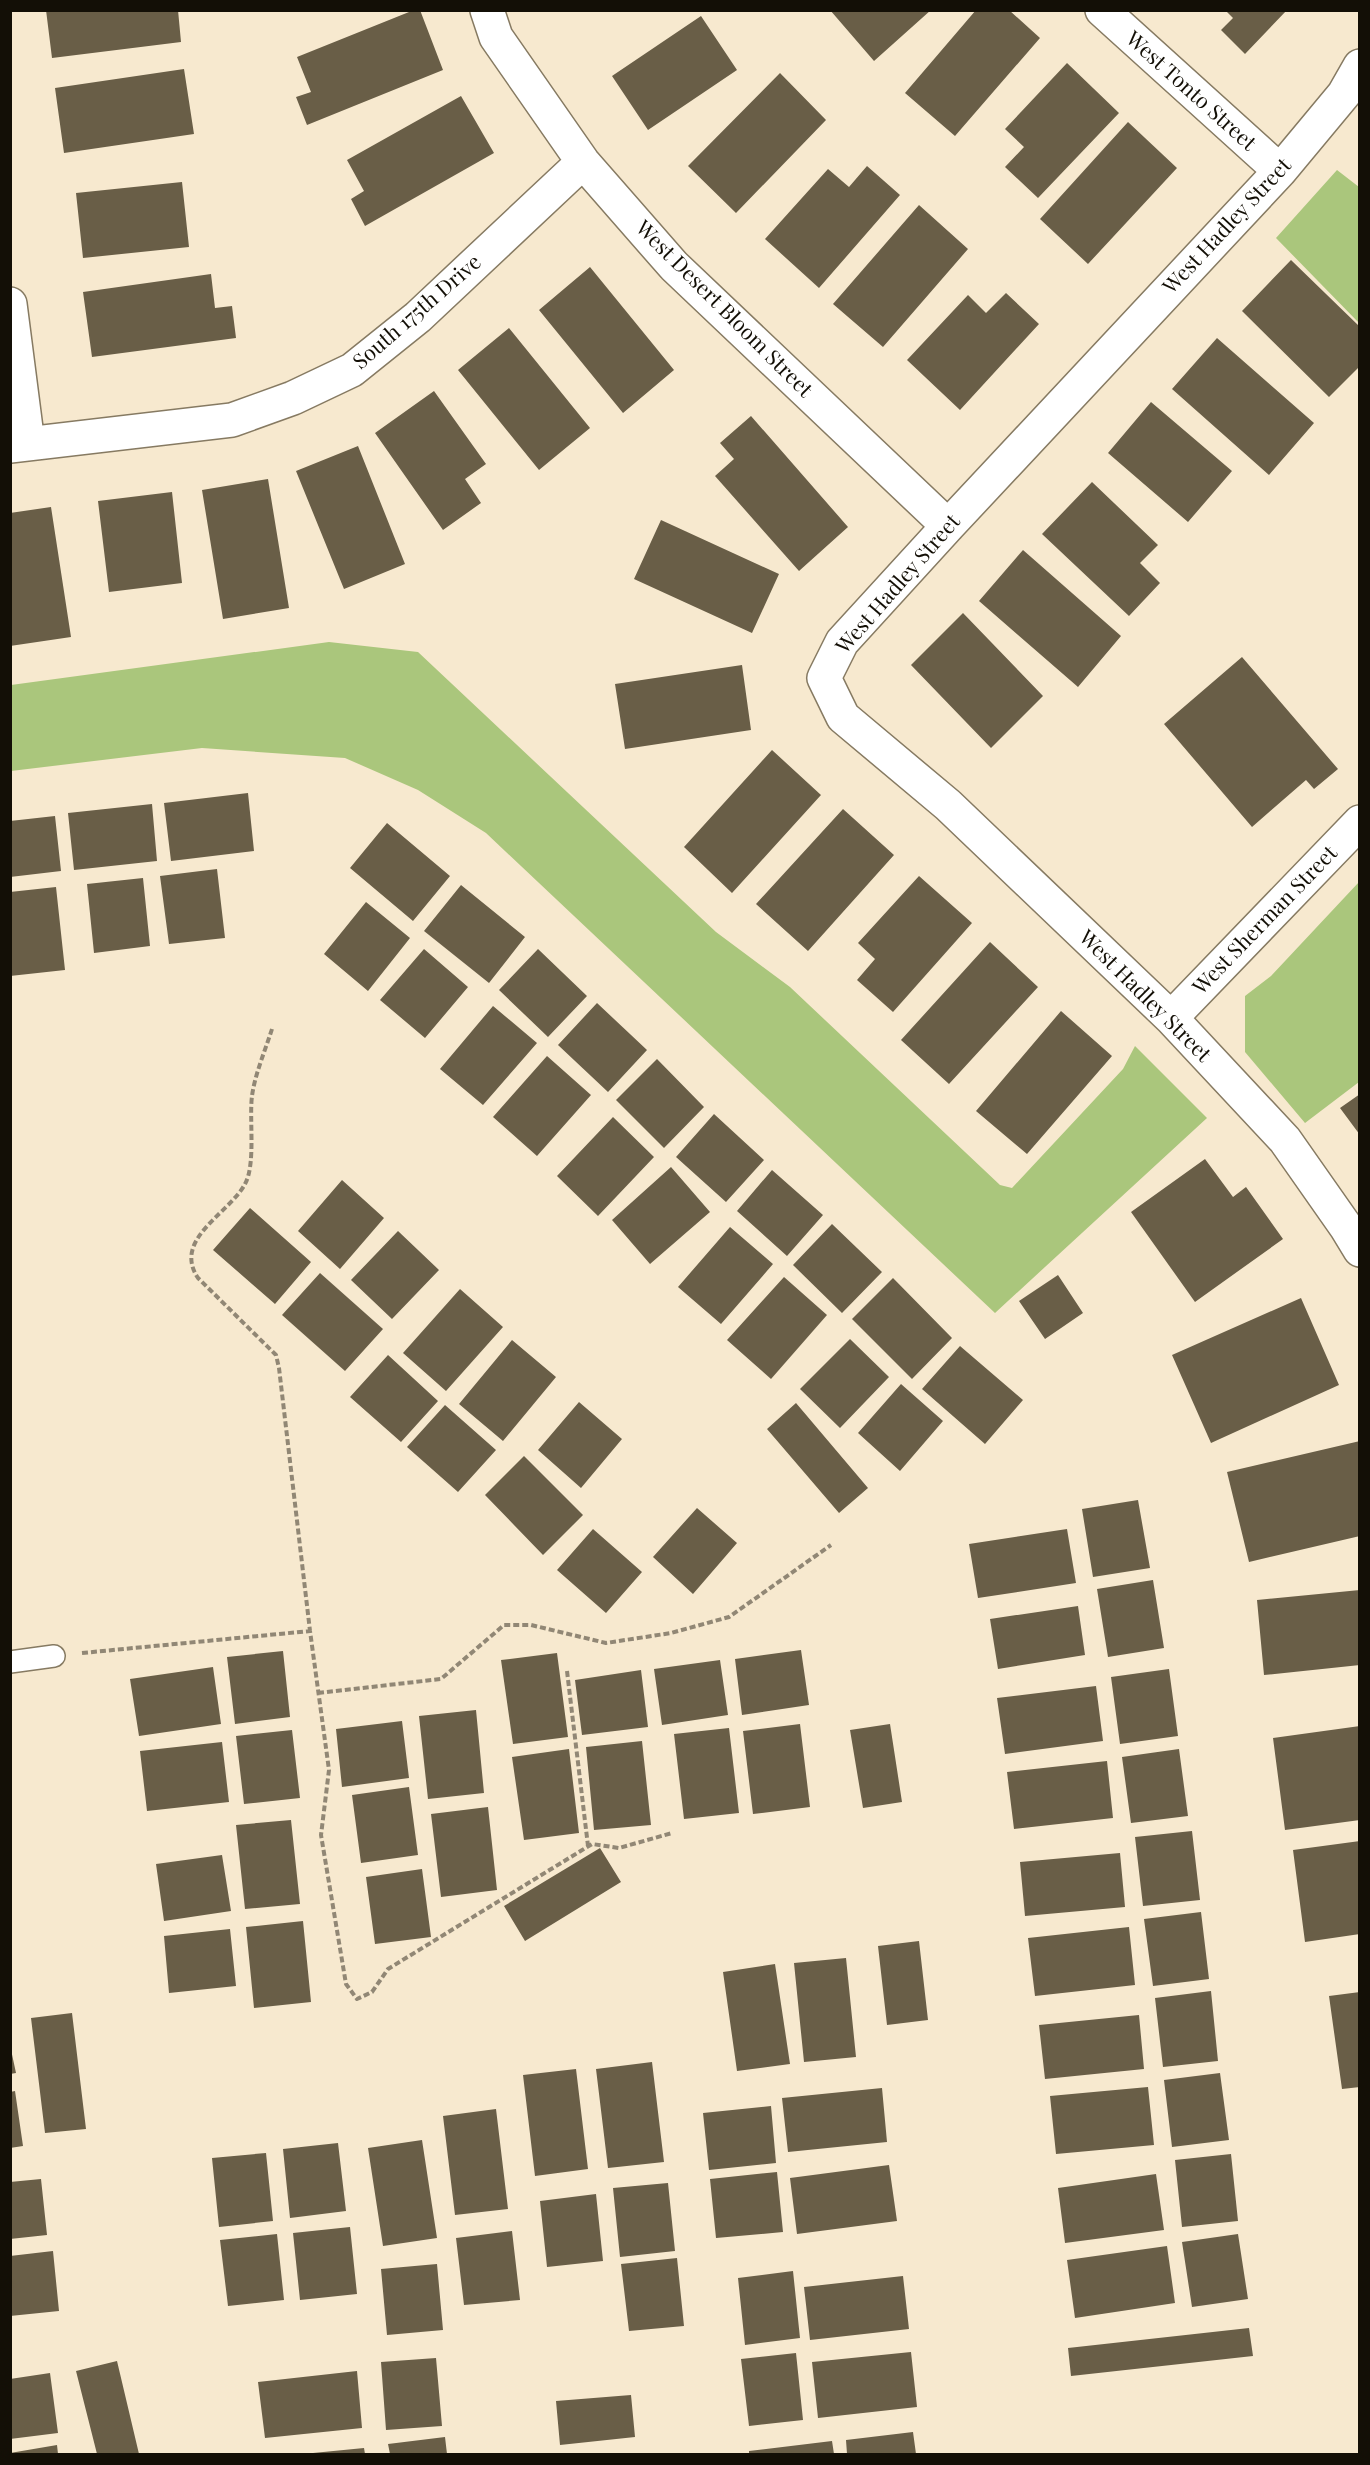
<svg xmlns="http://www.w3.org/2000/svg" width="1370" height="2465" viewBox="0 0 1370 2465" font-family="'Playfair Display',serif">
	<style>
		.green { fill: #aac67c }
		.building { fill: #695e47 }
		.lines { fill: none; stroke-linecap: round; stroke-linejoin: round }
		.service-casing { stroke: #867a62; stroke-width: 24 }
		.minor-casing { stroke: #867a62; stroke-width: 36 }
		.path { stroke: #918775; stroke-width: 4; stroke-dasharray: 6 3; stroke-linecap: butt }
		.service { stroke: #fff; stroke-width: 21 }
		.minor { stroke: #fff; stroke-width: 33 }
		.labels { text-anchor: middle; stroke-width: 6; stroke-linejoin: round; paint-order: stroke }
		.street-label { font-size: 21px; fill: #130f06; stroke: #fff }
	</style>
	<rect width="100%" height="100%" fill="#f7e9cf"/>
	<path class="green" d="M 1337,170 L 1359,187 L 1359,323 L 1276,238 Z
		M 329,642 L 418,652 L 716,932 L 790,987 L 1000,1185 L 1012,1188 L 1123,1069 L 1135,1046 L 1207,1118 L 995,1313 L 486,833 L 418,790 L 345,758 L 202,748 L 11,771 L 11,685 Z
		M 1359,882 L 1359,1082 L 1305,1123 L 1245,1052 L 1245,996 L 1271,976 Z"/>
	<path class="building" d="M 46,10 L 178,10 L 181,42 L 52,58 Z
		M 414,10 L 420,10 L 443,70 L 307,125 L 296,97 L 311,92 L 297,57 Z
		M 830,10 L 931,10 L 874,61 Z
		M 976,10 L 1009,10 L 1040,38 L 955,136 L 905,93 Z
		M 1225,10 L 1287,10 L 1245,54 L 1221,30 L 1233,18 Z
		M 701,16 L 737,70 L 648,130 L 612,76 Z
		M 1067,63 L 1119,113 L 1038,198 L 1005,167 L 1024,147 L 1005,129 Z
		M 184,69 L 194,134 L 64,153 L 55,88 Z
		M 780,73 L 826,120 L 736,213 L 688,166 Z
		M 461,96 L 494,153 L 365,226 L 351,199 L 364,191 L 347,160 Z
		M 1128,122 L 1177,168 L 1088,264 L 1040,219 Z
		M 867,166 L 900,195 L 819,288 L 765,239 L 828,169 L 849,187 Z
		M 182,182 L 189,247 L 83,258 L 76,193 Z
		M 919,205 L 968,249 L 883,347 L 833,304 Z
		M 1291,260 L 1360,327 L 1360,366 L 1329,397 L 1242,311 Z
		M 590,267 L 674,370 L 623,413 L 539,310 Z
		M 211,274 L 215,308 L 232,306 L 236,338 L 92,357 L 83,292 Z
		M 1006,293 L 1039,324 L 960,410 L 907,360 L 968,295 L 986,313 Z
		M 509,328 L 590,428 L 539,470 L 458,370 Z
		M 1217,338 L 1314,423 L 1269,475 L 1172,389 Z
		M 434,391 L 486,464 L 465,479 L 481,503 L 443,530 L 375,433 Z
		M 1151,402 L 1232,471 L 1188,522 L 1108,453 Z
		M 751,416 L 848,527 L 799,571 L 715,476 L 734,459 L 720,443 Z
		M 358,446 L 405,564 L 344,589 L 296,471 Z
		M 268,479 L 289,608 L 223,619 L 202,490 Z
		M 1092,482 L 1158,545 L 1140,563 L 1160,583 L 1129,616 L 1042,534 Z
		M 172,492 L 182,583 L 109,592 L 98,501 Z
		M 51,507 L 71,637 L 10,646 L 10,513 Z
		M 661,520 L 779,574 L 752,633 L 634,579 Z
		M 1023,550 L 1121,636 L 1078,687 L 979,601 Z
		M 963,613 L 1043,696 L 991,748 L 911,665 Z
		M 1242,657 L 1338,769 L 1314,789 L 1306,780 L 1252,827 L 1164,724 Z
		M 742,665 L 751,730 L 625,749 L 615,684 Z
		M 772,750 L 821,795 L 732,893 L 684,847 Z
		M 248,793 L 254,851 L 171,861 L 164,803 Z
		M 152,804 L 157,861 L 74,870 L 68,813 Z
		M 843,809 L 894,855 L 808,951 L 756,904 Z
		M 55,816 L 61,871 L 10,877 L 10,821 Z
		M 387,823 L 450,876 L 413,921 L 350,868 Z
		M 217,869 L 225,938 L 169,944 L 160,876 Z
		M 919,876 L 972,923 L 893,1012 L 857,980 L 875,959 L 858,943 Z
		M 143,878 L 150,946 L 94,953 L 87,884 Z
		M 461,885 L 525,937 L 489,983 L 424,931 Z
		M 56,887 L 65,970 L 10,976 L 10,892 Z
		M 366,902 L 410,938 L 368,991 L 324,954 Z
		M 990,942 L 1038,987 L 949,1084 L 901,1040 Z
		M 424,949 L 468,987 L 425,1038 L 380,1000 Z
		M 538,949 L 587,996 L 548,1037 L 499,990 Z
		M 597,1003 L 647,1050 L 608,1092 L 558,1045 Z
		M 493,1006 L 537,1043 L 483,1105 L 440,1069 Z
		M 1061,1011 L 1112,1056 L 1027,1154 L 976,1111 Z
		M 547,1056 L 591,1095 L 537,1156 L 493,1117 Z
		M 657,1059 L 704,1107 L 664,1148 L 616,1100 Z
		M 1360,1094 L 1360,1135 L 1340,1108 Z
		M 714,1114 L 764,1160 L 726,1202 L 676,1157 Z
		M 613,1117 L 654,1157 L 598,1216 L 557,1176 Z
		M 1205,1159 L 1233,1197 L 1246,1187 L 1283,1239 L 1195,1302 L 1131,1212 Z
		M 671,1167 L 710,1212 L 650,1264 L 612,1220 Z
		M 772,1170 L 823,1215 L 787,1256 L 737,1211 Z
		M 342,1180 L 384,1218 L 340,1269 L 298,1231 Z
		M 250,1208 L 311,1262 L 275,1304 L 213,1250 Z
		M 832,1224 L 882,1272 L 842,1313 L 793,1265 Z
		M 730,1227 L 773,1264 L 721,1324 L 678,1287 Z
		M 398,1231 L 439,1270 L 392,1319 L 351,1280 Z
		M 320,1273 L 383,1329 L 345,1371 L 282,1315 Z
		M 1058,1275 L 1083,1313 L 1045,1339 L 1019,1301 Z
		M 784,1277 L 827,1315 L 771,1379 L 727,1340 Z
		M 893,1278 L 952,1338 L 912,1379 L 852,1319 Z
		M 460,1289 L 503,1327 L 446,1391 L 403,1353 Z
		M 1301,1298 L 1339,1385 L 1211,1443 L 1172,1355 Z
		M 850,1339 L 889,1377 L 840,1428 L 800,1389 Z
		M 512,1340 L 556,1377 L 503,1441 L 459,1404 Z
		M 960,1346 L 1023,1400 L 985,1444 L 922,1389 Z
		M 388,1355 L 438,1401 L 401,1442 L 350,1397 Z
		M 901,1384 L 943,1421 L 900,1471 L 858,1433 Z
		M 579,1402 L 622,1439 L 581,1488 L 538,1450 Z
		M 796,1403 L 868,1488 L 839,1513 L 767,1429 Z
		M 445,1405 L 496,1450 L 458,1492 L 407,1447 Z
		M 1360,1441 L 1360,1536 L 1249,1562 L 1227,1472 Z
		M 524,1456 L 583,1515 L 543,1555 L 485,1495 Z
		M 1138,1500 L 1150,1568 L 1093,1577 L 1082,1509 Z
		M 697,1508 L 737,1543 L 693,1594 L 653,1557 Z
		M 593,1529 L 642,1572 L 606,1613 L 557,1570 Z
		M 1067,1529 L 1076,1583 L 978,1598 L 969,1544 Z
		M 1153,1580 L 1164,1648 L 1108,1657 L 1097,1589 Z
		M 1360,1590 L 1360,1665 L 1264,1675 L 1257,1600 Z
		M 1078,1606 L 1085,1655 L 998,1669 L 990,1619 Z
		M 801,1650 L 809,1705 L 742,1715 L 735,1659 Z
		M 283,1651 L 290,1717 L 235,1724 L 227,1657 Z
		M 557,1653 L 568,1737 L 513,1744 L 501,1660 Z
		M 720,1660 L 728,1715 L 662,1725 L 654,1669 Z
		M 213,1667 L 221,1724 L 139,1736 L 130,1679 Z
		M 1169,1669 L 1178,1736 L 1120,1744 L 1111,1677 Z
		M 641,1670 L 648,1727 L 582,1735 L 575,1680 Z
		M 1096,1686 L 1103,1741 L 1005,1754 L 997,1698 Z
		M 476,1710 L 484,1793 L 428,1799 L 419,1716 Z
		M 402,1721 L 409,1778 L 342,1787 L 336,1729 Z
		M 800,1724 L 810,1807 L 753,1814 L 743,1731 Z
		M 890,1724 L 902,1802 L 863,1808 L 850,1730 Z
		M 1360,1726 L 1360,1820 L 1285,1830 L 1273,1738 Z
		M 729,1728 L 739,1813 L 684,1819 L 674,1734 Z
		M 292,1730 L 300,1798 L 244,1804 L 236,1736 Z
		M 642,1741 L 651,1825 L 594,1830 L 586,1747 Z
		M 222,1742 L 229,1802 L 147,1811 L 140,1751 Z
		M 569,1749 L 579,1833 L 524,1840 L 512,1757 Z
		M 1179,1749 L 1188,1816 L 1131,1823 L 1122,1757 Z
		M 1107,1761 L 1113,1818 L 1014,1829 L 1007,1772 Z
		M 409,1787 L 418,1855 L 361,1863 L 352,1795 Z
		M 488,1807 L 497,1890 L 441,1897 L 431,1814 Z
		M 291,1820 L 300,1904 L 245,1909 L 236,1825 Z
		M 1192,1831 L 1200,1900 L 1143,1906 L 1135,1837 Z
		M 1360,1841 L 1360,1934 L 1305,1942 L 1293,1850 Z
		M 600,1848 L 621,1882 L 525,1941 L 504,1906 Z
		M 1120,1853 L 1125,1907 L 1025,1916 L 1020,1862 Z
		M 222,1855 L 231,1911 L 164,1921 L 156,1864 Z
		M 422,1869 L 431,1937 L 375,1944 L 366,1877 Z
		M 1201,1912 L 1209,1979 L 1153,1986 L 1144,1919 Z
		M 303,1921 L 311,2002 L 254,2008 L 246,1927 Z
		M 1129,1927 L 1135,1985 L 1035,1996 L 1028,1938 Z
		M 230,1929 L 236,1986 L 169,1993 L 164,1936 Z
		M 919,1941 L 928,2020 L 887,2025 L 878,1946 Z
		M 846,1958 L 856,2057 L 804,2062 L 794,1963 Z
		M 775,1964 L 790,2064 L 737,2071 L 723,1972 Z
		M 1211,1991 L 1218,2061 L 1163,2067 L 1155,1998 Z
		M 1360,1992 L 1360,2087 L 1342,2089 L 1329,1996 Z
		M 72,2013 L 86,2129 L 45,2133 L 31,2018 Z
		M 1139,2015 L 1144,2069 L 1045,2079 L 1039,2025 Z
		M 10,2045 L 16,2073 L 10,2074 Z
		M 652,2062 L 664,2162 L 608,2168 L 596,2069 Z
		M 576,2069 L 588,2169 L 535,2176 L 523,2075 Z
		M 1220,2073 L 1229,2140 L 1172,2147 L 1164,2080 Z
		M 1148,2087 L 1154,2145 L 1056,2154 L 1050,2096 Z
		M 882,2088 L 887,2142 L 788,2152 L 782,2098 Z
		M 15,2091 L 23,2146 L 10,2148 L 10,2092 Z
		M 771,2106 L 776,2163 L 709,2170 L 703,2113 Z
		M 496,2109 L 508,2209 L 455,2215 L 443,2116 Z
		M 422,2140 L 437,2238 L 383,2246 L 368,2148 Z
		M 338,2143 L 346,2211 L 290,2218 L 283,2149 Z
		M 266,2153 L 273,2221 L 219,2227 L 212,2158 Z
		M 1231,2154 L 1238,2221 L 1182,2227 L 1175,2160 Z
		M 889,2165 L 897,2221 L 797,2234 L 790,2178 Z
		M 777,2172 L 783,2232 L 716,2238 L 710,2179 Z
		M 1156,2174 L 1164,2230 L 1065,2243 L 1058,2188 Z
		M 41,2179 L 47,2235 L 10,2239 L 10,2182 Z
		M 668,2183 L 675,2251 L 620,2257 L 613,2188 Z
		M 596,2194 L 603,2261 L 547,2267 L 540,2201 Z
		M 350,2227 L 357,2294 L 300,2300 L 293,2233 Z
		M 512,2231 L 520,2300 L 464,2305 L 456,2238 Z
		M 277,2234 L 284,2300 L 228,2306 L 220,2240 Z
		M 1238,2234 L 1248,2299 L 1192,2307 L 1182,2242 Z
		M 1167,2246 L 1175,2303 L 1075,2318 L 1067,2260 Z
		M 53,2251 L 59,2311 L 10,2316 L 10,2256 Z
		M 677,2258 L 684,2326 L 629,2331 L 621,2264 Z
		M 437,2264 L 443,2330 L 387,2335 L 381,2269 Z
		M 793,2271 L 800,2338 L 745,2345 L 738,2278 Z
		M 903,2276 L 909,2329 L 810,2340 L 804,2287 Z
		M 1249,2328 L 1253,2356 L 1071,2376 L 1068,2348 Z
		M 911,2352 L 917,2407 L 818,2418 L 812,2362 Z
		M 796,2353 L 803,2420 L 749,2426 L 741,2359 Z
		M 436,2358 L 442,2426 L 386,2430 L 381,2362 Z
		M 117,2361 L 139,2454 L 97,2454 L 76,2371 Z
		M 357,2371 L 362,2428 L 265,2438 L 258,2382 Z
		M 50,2373 L 58,2433 L 10,2439 L 10,2379 Z
		M 631,2395 L 635,2437 L 560,2445 L 556,2401 Z
		M 913,2432 L 916,2454 L 847,2454 L 846,2440 Z
		M 445,2437 L 447,2454 L 390,2454 L 388,2444 Z
		M 832,2441 L 834,2454 L 749,2454 L 749,2451 Z
		M 57,2445 L 58,2454 L 10,2454 L 10,2453 Z
		M 364,2448 L 365,2454 L 313,2454 L 313,2453 Z"/>
	<g class="lines">
		<g class="service-casing">
			<path id="service" d="M 10,1662 L 54,1656"/>
		</g>
		<g class="minor-casing">
			<path id="minor" d="M 487,10 L 496,37 L 583,162 L 674,266 L 948,526
				M 1102,10 L 1280,171
				M 1360,66 L 1344,94 L 1280,171 L 948,526 L 842,642 L 824,678 L 843,717 L 948,805 L 1171,1018 L 1285,1140 L 1346,1227 L 1360,1250
				M 10,304 L 28,444
				M 10,446 L 232,420 L 293,398 L 352,370 L 418,317 L 583,162
				M 1171,1018 L 1360,822"/>
		</g>
		<path class="path" d="M 272,1029 C 265,1051 255,1074 252,1096 C 249,1119 256,1164 245,1184 C 229,1214 172,1239 198,1278 L 276,1355 L 279,1368 L 310,1631
			M 82,1653 L 310,1631 L 329,1770 L 321,1835 L 346,1984 L 357,1999 L 372,1992 L 388,1969 L 592,1844 L 619,1848 L 672,1833
			M 567,1671 L 588,1846
			M 318,1693 L 441,1679 L 504,1625 L 531,1625 L 606,1643 L 671,1633 L 729,1617 L 831,1545"/>
		<use href="#service" class="service"/>
		<use href="#minor" class="minor"/>
	</g>
	<g class="labels">
		<g class="street-label">
			<text transform="translate(1191 91) rotate(42)" y="7">West Tonto Street</text>
			<text transform="translate(1227 226) rotate(-47)" y="7">West Hadley Street</text>
			<text transform="translate(724 309) rotate(45)" y="7">West Desert Bloom Street</text>
			<text transform="translate(417 312) rotate(-41)" y="7">South 175th Drive</text>
			<text transform="translate(898 584) rotate(-49)" y="7">West Hadley Street</text>
			<text transform="translate(1265 920) rotate(-46)" y="7">West Sherman Street</text>
			<text transform="translate(1145 996) rotate(45)" y="7">West Hadley Street</text>
		</g>
	</g>
	<rect width="1370" height="2465" fill="none" stroke="#130f06" stroke-width="24"/>
</svg>
